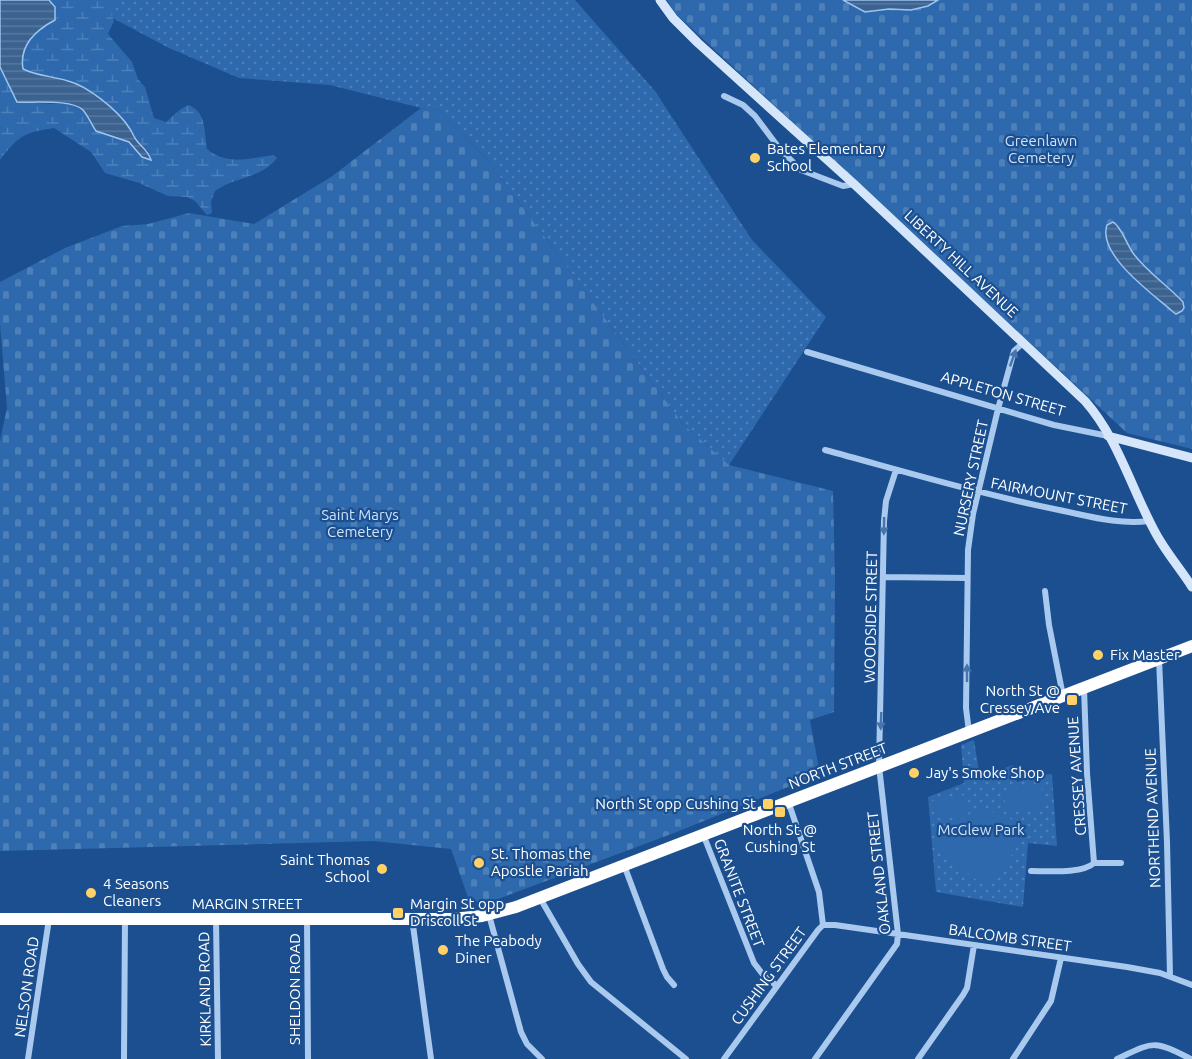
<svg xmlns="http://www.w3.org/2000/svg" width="1192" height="1059" viewBox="0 0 1192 1059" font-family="Ubuntu,sans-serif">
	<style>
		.grass { fill: url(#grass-dots) }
		.wetland { fill: url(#wetland-marsh) }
		.cemetery { fill: url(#cemetery-stones) }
		.pitch { fill: #2e69ad }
		.water { fill: url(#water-rules); stroke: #9cc4f0; stroke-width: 1.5 }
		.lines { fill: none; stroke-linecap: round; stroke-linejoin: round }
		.street { stroke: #a9c9ee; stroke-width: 6 }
		.secondary { stroke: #d6e6fa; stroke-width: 9 }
		.highway { stroke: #fff; stroke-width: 12 }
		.oneway { fill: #4674ac }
		.poi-dot { fill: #ffd166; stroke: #1b4f8f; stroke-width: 2 }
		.labels { text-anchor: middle; stroke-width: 4.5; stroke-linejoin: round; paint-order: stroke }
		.park-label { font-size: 15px; fill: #cfe3fa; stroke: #1b4f8f }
		.poi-label { font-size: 15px; fill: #fff; stroke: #1b4f8f; text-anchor: start }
		.street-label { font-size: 15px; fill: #fff; stroke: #1b4f8f }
	</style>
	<defs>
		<pattern id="grass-dots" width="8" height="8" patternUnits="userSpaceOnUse" patternTransform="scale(1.5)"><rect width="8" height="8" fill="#2e69ad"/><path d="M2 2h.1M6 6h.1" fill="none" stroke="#4d80b9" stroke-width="1.8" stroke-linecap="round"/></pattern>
		<pattern id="wetland-marsh" width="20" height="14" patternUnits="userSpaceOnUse" patternTransform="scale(1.5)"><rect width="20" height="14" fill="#2e69ad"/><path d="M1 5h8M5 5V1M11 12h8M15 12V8" fill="none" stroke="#4d80b9"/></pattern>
		<pattern id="cemetery-stones" width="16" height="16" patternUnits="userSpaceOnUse" patternTransform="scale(1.5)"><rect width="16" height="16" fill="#2e69ad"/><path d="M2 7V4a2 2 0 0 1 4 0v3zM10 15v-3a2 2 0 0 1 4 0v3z" fill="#4d80b9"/></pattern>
		<pattern id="water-rules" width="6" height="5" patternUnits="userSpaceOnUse" patternTransform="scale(1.5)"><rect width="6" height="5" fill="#3c6290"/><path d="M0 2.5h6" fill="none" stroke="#597aa1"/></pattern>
	</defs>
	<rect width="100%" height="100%" fill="#1b4f8f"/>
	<path class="grass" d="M 69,0 L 575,0 L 655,91 L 752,240 L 826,317 L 729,465 L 683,424 L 487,159 L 439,110 L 421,108 L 330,85 L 239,78 L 169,48 L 105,14 Z
		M 974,740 L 980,777 L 1013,765 L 1017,782 L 1037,775 L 1052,774 L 1057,846 L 1028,843 L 1023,907 L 936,892 L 928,797 L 964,783 L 961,745 Z"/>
	<path class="wetland" d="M 49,0 L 121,0 L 111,14 L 114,21 L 108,34 L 132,62 L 138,79 L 145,87 L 154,118 L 166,122 C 173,116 181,107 189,105 C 207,113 204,132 207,149 C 227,166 250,158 274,155 L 277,158 C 262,178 235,177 215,191 L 211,202 L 212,213 L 207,215 L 195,201 L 187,197 L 168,196 L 139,183 L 105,173 L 91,152 L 54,128 C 24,133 19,135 0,160 L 0,67 L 17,102 L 56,104 L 69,103 L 83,110 L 96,131 L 129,142 L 142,157 L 149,152 C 128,131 113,103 86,88 C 66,76 43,79 23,69 C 19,45 36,31 55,19 L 55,7 Z"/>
	<path class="cemetery" d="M 667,0 L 1192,0 L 1192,449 L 1127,433 L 675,13 Z
		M 421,108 L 439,110 L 487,159 L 683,424 L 729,465 L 833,491 L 835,579 L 834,712 L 810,720 L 820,774 L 674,833 L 498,899 L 470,903 L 451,849 L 373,841 L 0,851 L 0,441 L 7,408 L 0,324 L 0,282 L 65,248 L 122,226 L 148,224 L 189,213 L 254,224 L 331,177 Z"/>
	<path class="pitch" d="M 1041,785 L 1044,807 L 1006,812 L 1004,790 Z
		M 966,795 L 969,813 L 935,819 L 932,801 Z
		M 988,811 L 1006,816 L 1027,829 L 996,881 L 980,883 L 935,846 C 949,827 963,812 988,811 Z"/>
	<path class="water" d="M 0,0 L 49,0 L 55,7 L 55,20 C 36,30 19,46 23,69 C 37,76 52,76 68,81 C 88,86 119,111 130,129 C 132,132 133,135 135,138 C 140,146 148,150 151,160 L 142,157 L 129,142 L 96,131 C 92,125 88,116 83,110 C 72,99 33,103 17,102 L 0,67 Z
		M 843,0 L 938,0 L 928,6 L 911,10 L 889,9 L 865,12 Z
		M 1113,222 C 1121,226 1126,243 1133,253 C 1146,271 1167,285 1183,302 L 1184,308 L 1182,311 L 1176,314 L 1172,311 C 1153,294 1097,255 1107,225 Z"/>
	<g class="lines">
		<path class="street" d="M 724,96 L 743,105 L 755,116 L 779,148 L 801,170 L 843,186 L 854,184
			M 807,352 L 1054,425 L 1108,436
			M 825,450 C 903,471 980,494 1059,510 C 1089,516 1118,525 1149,521
			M 884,577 L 967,578
			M 1045,591 L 1049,625 L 1063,696
			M 1159,659 L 1167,842 L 1170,976
			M 1084,688 L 1087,773 L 1094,863
			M 969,732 L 966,708 L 968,550 L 973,514 L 998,409 L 1014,351 L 1023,343
			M 703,834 L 754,963 L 764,976 L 777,986
			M 624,865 L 663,969 L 667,977 L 674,985
			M 1031,871 C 1047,871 1083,874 1094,863 L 1121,863
			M 540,898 L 578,964 L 591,982 L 686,1059
			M 489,915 L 521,1032 L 527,1044 L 542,1059
			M 412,918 L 431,1059
			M 216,919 L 218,1059
			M 307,919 L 308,1059
			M 823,925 L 835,925 L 1127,967 L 1160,973 L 1192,985
			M 28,1059 L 49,919
			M 124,1059 L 125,919
			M 724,1059 L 818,930 L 823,925 L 819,892 L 788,801
			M 815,1059 L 897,944 L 898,934 L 879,766 L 884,521 L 886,501 L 896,470
			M 918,1059 L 963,995 L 967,988 L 974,945
			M 1013,1059 L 1051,1001 L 1061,958
			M 1117,1059 C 1155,1041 1153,1040 1191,1059"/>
		<path class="secondary" d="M 660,0 L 673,18 L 698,43 L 854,184 L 1085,401 C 1117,437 1131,487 1154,530 C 1164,550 1180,568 1192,587
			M 1108,436 L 1192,458"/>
		<path class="highway" d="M 0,919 L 452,919 L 482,916 L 516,907 L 1192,646"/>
	</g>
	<defs><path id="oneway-solid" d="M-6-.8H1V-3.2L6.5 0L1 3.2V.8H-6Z" transform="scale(1.5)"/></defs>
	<g class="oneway">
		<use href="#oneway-solid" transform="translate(1013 358) rotate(-70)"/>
		<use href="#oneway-solid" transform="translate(884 526) rotate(91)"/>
		<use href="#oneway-solid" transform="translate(967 673) rotate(-90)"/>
		<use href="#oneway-solid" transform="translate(881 721) rotate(92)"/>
	</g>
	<g class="poi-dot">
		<circle cx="755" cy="158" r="6"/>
		<circle cx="1098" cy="655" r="6"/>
		<rect x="1066" y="694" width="12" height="12" rx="3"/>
		<circle cx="914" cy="773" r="6"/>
		<rect x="762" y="798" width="12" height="12" rx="3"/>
		<rect x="774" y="806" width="12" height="12" rx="3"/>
		<circle cx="479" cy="863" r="6"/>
		<circle cx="382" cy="869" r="6"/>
		<circle cx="91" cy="893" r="6"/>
		<rect x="392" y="907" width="12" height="12" rx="3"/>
		<circle cx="443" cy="950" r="6"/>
	</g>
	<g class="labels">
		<g class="park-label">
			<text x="1041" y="146">Greenlawn<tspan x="1041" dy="17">Cemetery</tspan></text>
			<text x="360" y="520">Saint Marys<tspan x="360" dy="17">Cemetery</tspan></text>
			<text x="981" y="835">McGlew Park</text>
		</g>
		<g class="poi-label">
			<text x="767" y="154">Bates Elementary<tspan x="767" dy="17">School</tspan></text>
			<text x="1110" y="660">Fix Master</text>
			<text x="1060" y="696" text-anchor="end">North St @<tspan x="1060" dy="17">Cressey Ave</tspan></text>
			<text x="926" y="778">Jay's Smoke Shop</text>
			<text x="756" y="809" text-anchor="end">North St opp Cushing St</text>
			<text x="780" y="835" text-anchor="middle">North St @<tspan x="780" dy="17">Cushing St</tspan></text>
			<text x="491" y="859">St. Thomas the<tspan x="491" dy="17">Apostle Pariah</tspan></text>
			<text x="370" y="865" text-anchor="end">Saint Thomas<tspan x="370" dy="17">School</tspan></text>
			<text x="103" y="889">4 Seasons<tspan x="103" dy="17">Cleaners</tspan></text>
			<text x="410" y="909">Margin St opp<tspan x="410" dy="17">Driscoll St</tspan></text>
			<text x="455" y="946">The Peabody<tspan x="455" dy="17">Diner</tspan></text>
		</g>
		<g class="street-label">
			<text transform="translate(961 264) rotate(43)" y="5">LIBERTY HILL AVENUE</text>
			<text transform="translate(1003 394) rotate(16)" y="5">APPLETON STREET</text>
			<text transform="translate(971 478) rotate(-78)" y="5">NURSERY STREET</text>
			<text transform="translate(1059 496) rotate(11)" y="5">FAIRMOUNT STREET</text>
			<text transform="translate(871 617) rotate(-89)" y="5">WOODSIDE STREET</text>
			<text transform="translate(838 766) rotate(-21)" y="5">NORTH STREET</text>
			<text transform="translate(1077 776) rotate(-94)" y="5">CRESSEY AVENUE</text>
			<text transform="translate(1153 818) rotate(-92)" y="5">NORTHEND AVENUE</text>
			<text transform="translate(879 873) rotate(-96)" y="5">OAKLAND STREET</text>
			<text transform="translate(739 893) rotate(69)" y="5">GRANITE STREET</text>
			<text x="247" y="909">MARGIN STREET</text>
			<text transform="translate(1010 938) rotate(8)" y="5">BALCOMB STREET</text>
			<text transform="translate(769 976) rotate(-54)" y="5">CUSHING STREET</text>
			<text transform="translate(27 987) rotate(-82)" y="5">NELSON ROAD</text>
			<text transform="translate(205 989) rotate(-91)" y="5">KIRKLAND ROAD</text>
			<text transform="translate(295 989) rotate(-90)" y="5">SHELDON ROAD</text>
		</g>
	</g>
</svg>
